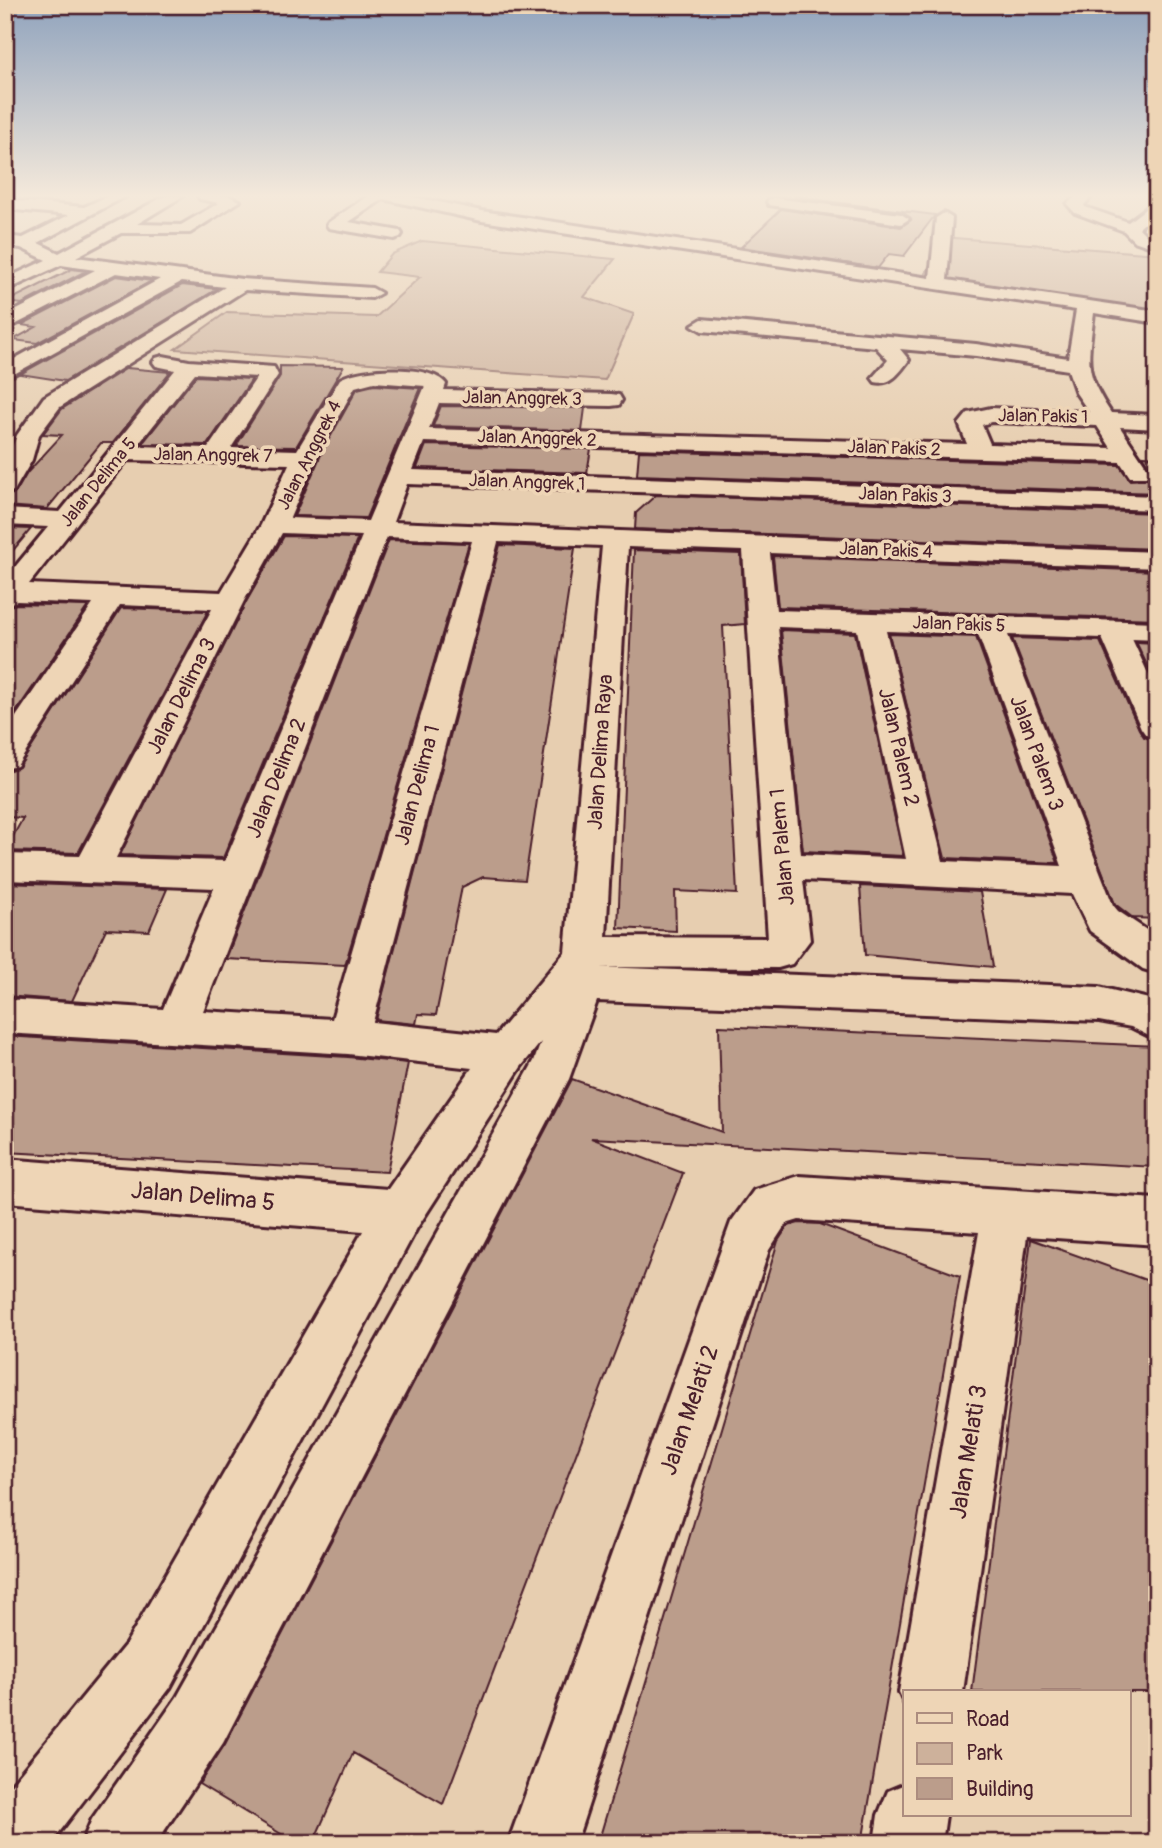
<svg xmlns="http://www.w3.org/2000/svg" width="1162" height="1848" viewBox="0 0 1162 1848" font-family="Pangolin,sans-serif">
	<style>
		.green { fill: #cdb19b; stroke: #8c6863; stroke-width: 2 }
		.building { fill: #bb9d8b; stroke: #4a1f2b; stroke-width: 2 }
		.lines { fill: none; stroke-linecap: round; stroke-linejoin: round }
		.minor-casing { stroke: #4a1f2b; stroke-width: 6 }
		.minor { fill: #eed5b6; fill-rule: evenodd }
		.labels { text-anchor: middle; stroke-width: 7; stroke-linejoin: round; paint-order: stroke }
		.far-street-label { font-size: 18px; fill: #4a1f2b; stroke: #eed5b6 }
		.street-label { font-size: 21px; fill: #4a1f2b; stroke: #eed5b6 }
		.near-street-label { font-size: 24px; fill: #4a1f2b; stroke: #eed5b6 }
	</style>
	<rect width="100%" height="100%" fill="#e7ceb0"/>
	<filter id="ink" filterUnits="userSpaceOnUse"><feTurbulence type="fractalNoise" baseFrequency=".0143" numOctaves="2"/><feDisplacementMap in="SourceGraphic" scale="14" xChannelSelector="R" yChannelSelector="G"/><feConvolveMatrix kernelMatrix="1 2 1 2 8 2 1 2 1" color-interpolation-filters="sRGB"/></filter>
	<g filter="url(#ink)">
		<path class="green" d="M 942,237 L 1157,254 L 1157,312 L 923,280 Z
			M 422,241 L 615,259 L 584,297 L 634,314 L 605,380 L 175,349 L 227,312 L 376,317 L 420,277 L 377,272 L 392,254 Z"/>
		<path class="building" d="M 796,196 L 833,202 L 935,215 L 904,256 L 889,254 L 878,268 L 741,247 L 781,209 L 901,227 L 911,220 L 901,211 L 794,198 Z
			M 72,269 L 86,271 L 22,304 L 6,302 Z
			M 116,276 L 152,281 L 37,343 L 13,340 L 36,327 L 21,325 Z
			M 182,285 L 217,289 L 65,381 L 20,374 Z
			M 280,366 L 343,367 L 296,447 L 236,446 L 280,376 Z
			M 127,368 L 170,372 L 113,443 L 101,443 L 47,509 L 5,506 L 5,498 L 16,492 L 27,473 L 62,435 L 43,434 L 62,409 Z
			M 196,376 L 252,379 L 207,445 L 142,444 Z
			M 374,385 L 420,388 L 366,518 L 294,516 L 323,450 L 357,389 Z
			M 441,406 L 585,408 L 582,431 L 433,426 Z
			M 426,445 L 591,449 L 587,473 L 417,468 Z
			M 639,451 L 1119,465 L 1130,480 L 1148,479 L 1153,472 L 1143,456 L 1157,457 L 1157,493 L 637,475 Z
			M 656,495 L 1157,513 L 1157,549 L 635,529 L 636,513 Z
			M 5,528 L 31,529 L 5,560 Z
			M 284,536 L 358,538 L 223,858 L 120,855 L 246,602 Z
			M 389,540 L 469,543 L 345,965 L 226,959 Z
			M 500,545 L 575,548 L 525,880 L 483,877 L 462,887 L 436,1015 L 418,1014 L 416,1024 L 376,1020 Z
			M 634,550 L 741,554 L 745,624 L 723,626 L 737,894 L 675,891 L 676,931 L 618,928 Z
			M 773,556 L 1157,571 L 1157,619 L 778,607 Z
			M 17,604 L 88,606 L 5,728 L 5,607 Z
			M 121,608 L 208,611 L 78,853 L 5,851 L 23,818 L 5,817 L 5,771 L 19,767 Z
			M 781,630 L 855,633 L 903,856 L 803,851 Z
			M 889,634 L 976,637 L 1058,863 L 945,858 Z
			M 1012,638 L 1100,641 L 1139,729 L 1144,737 L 1150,739 L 1157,759 L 1157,919 L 1133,918 L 1115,904 Z
			M 1136,642 L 1157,643 L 1157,686 Z
			M 5,883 L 167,889 L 149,931 L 106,929 L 72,1001 L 5,996 Z
			M 860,886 L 980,892 L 993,967 L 865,955 Z
			M 719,1026 L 1157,1046 L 1157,1167 L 591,1138 L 683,1173 L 443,1804 L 353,1753 L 313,1843 L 296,1843 L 199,1784 L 225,1744 L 572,1079 L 722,1132 Z
			M 5,1036 L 348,1057 L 408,1063 L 387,1172 L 5,1152 Z
			M 799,1223 L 820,1224 L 960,1276 L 862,1843 L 598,1843 L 778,1241 L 788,1226 Z
			M 1031,1239 L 1157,1284 L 1157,1692 L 972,1692 Z"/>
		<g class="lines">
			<g class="minor-casing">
				<path id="minor" d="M 108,196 L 126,196 L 38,243 L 59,253 L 165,196 L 183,196 L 137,224 L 181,225 L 219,203 L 200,199 L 198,196 L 229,196 L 240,201 L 190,233 L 121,233 L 76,257 L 242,279 L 372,288 L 381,293 L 372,298 L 245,290 L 60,407 L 39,435 L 32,460 L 14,491 L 5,493 L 5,465 L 17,435 L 44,397 L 225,287 L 181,282 L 5,379 L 5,364 L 160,279 L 116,273 L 5,330 L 5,316 L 95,270 L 61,265 L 5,291 L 5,279 L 46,260 L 21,248 L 5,246 L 5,236 L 23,238 L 69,215 L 5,209 L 5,200 L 84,207 Z
					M 368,196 L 409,196 L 482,211 L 930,278 L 936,218 L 944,213 L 952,218 L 947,280 L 1157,311 L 1157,323 L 1094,313 C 1088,362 1083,370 1111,413 L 1157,415 L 1157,429 L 1120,427 L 1150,472 L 1146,477 L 1130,477 L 1120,462 L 424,442 L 413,470 L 1157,496 L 1157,510 L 407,484 L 393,522 L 1157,552 L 1157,568 L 770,553 L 776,610 L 1157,622 L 1157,640 L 1132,639 L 1157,693 L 1157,738 L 1146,735 L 1141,728 L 1102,638 L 1008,635 L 1113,905 L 1118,911 L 1157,937 L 1157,973 L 1143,969 L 1090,931 L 1072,894 L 803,880 L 810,940 L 792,964 L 778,968 L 601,967 L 1099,987 L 1157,1001 L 1157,1040 L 1131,1027 L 1099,1021 L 597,1001 L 569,1079 L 223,1743 L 156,1843 L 82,1843 L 92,1819 L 177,1697 L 534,1061 L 541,1042 L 521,1067 L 417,1228 L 170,1688 L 51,1843 L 5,1843 L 5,1792 L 126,1644 L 363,1231 L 5,1202 L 5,1159 L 388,1189 L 472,1068 L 348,1054 L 5,1033 L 5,999 L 163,1009 L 214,888 L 5,880 L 5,854 L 80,856 L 212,609 L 120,605 L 17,766 L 5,769 L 5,733 L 93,604 L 17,601 L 5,605 L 5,579 L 48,527 L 5,525 L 5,509 L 60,512 L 175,370 L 156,366 L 153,362 L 156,358 L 163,356 L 189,361 L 274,367 L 278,375 L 231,448 L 297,450 L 340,379 C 360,367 432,364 446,384 L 444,390 L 611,394 L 619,395 L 622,400 L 619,405 L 611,406 L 439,403 L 429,429 L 967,444 L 959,424 L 968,413 L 991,408 L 1089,412 L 1076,393 L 1068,370 L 976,356 L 900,349 L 909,360 C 900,372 891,386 875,382 L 872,378 L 888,360 L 876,347 L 702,331 L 692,325 L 702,319 L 976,344 L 1068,358 L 1076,310 L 482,221 L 383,199 L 349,222 L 400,231 L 402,234 L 400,237 L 394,239 L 329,228 L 327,225 L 329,222 ZM 195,373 L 257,377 L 208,448 L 137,446 ZM 374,382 L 425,386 L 368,521 L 290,518 L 316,457 L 355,387 ZM 991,422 L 1097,426 L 1111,448 L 990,444 L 982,425 ZM 127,460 L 289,464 L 261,525 L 221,592 L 29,584 ZM 282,533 L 362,536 L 225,861 L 116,858 L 244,601 ZM 387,537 L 472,541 L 332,1019 L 203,1011 ZM 498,542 L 602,546 L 565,952 L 496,1035 L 373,1022 ZM 628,547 L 743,551 L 768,938 L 606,937 ZM 778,627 L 857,630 L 906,859 L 801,854 ZM 886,631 L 978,634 L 1062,866 L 943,861 Z
					M 1076,196 L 1092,196 L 1084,205 L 1085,207 L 1128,222 L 1157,200 L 1157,212 L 1139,228 L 1146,235 L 1157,238 L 1157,249 L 1134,241 L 1124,231 L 1075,213 L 1067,204 Z
					M 774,198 L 901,214 L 909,219 L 901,224 L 769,205 L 767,202 L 769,199 Z
					M 799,1176 L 1157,1199 L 1157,1245 L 1027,1236 L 963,1692 L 905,1692 L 905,1705 L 899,1692 L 979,1232 L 799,1220 L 786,1224 L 769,1250 L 576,1843 L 508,1843 L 731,1222 L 754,1190 Z
					M 905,1784 L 905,1815 L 946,1815 L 942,1843 L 874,1843 L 878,1815 L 888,1791 Z"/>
			</g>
			<use href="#minor" class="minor"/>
		</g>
	</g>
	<linearGradient id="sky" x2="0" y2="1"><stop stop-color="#90a3bd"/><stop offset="0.43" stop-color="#f4e9db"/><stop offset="1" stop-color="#f4e9db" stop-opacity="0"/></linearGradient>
	<rect width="1162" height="455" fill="url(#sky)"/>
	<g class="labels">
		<g class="far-street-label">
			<text transform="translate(522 398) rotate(1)" y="6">Jalan Anggrek 3</text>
			<text transform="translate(1043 416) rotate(1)" y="6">Jalan Pakis 1</text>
			<text transform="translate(537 438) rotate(2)" y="6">Jalan Anggrek 2</text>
			<text transform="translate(894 448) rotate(2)" y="6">Jalan Pakis 2</text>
			<text transform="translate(213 455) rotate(1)" y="6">Jalan Anggrek 7</text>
			<text transform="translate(309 455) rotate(-63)" y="6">Jalan Anggrek 4</text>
			<text transform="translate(98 482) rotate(-51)" y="6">Jalan Delima 5</text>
			<text transform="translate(527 482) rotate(2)" y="6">Jalan Anggrek 1</text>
			<text transform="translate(905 495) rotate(2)" y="6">Jalan Pakis 3</text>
			<text transform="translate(886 550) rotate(2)" y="6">Jalan Pakis 4</text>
			<text transform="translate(959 624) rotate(2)" y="6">Jalan Pakis 5</text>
		</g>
		<g class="street-label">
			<text transform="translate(181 696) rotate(-63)" y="7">Jalan Delima 3</text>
			<text transform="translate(899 747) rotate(77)" y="7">Jalan Palem 2</text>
			<text transform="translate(600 752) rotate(-86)" y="7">Jalan Delima Raya</text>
			<text transform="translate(1037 753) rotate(70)" y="7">Jalan Palem 3</text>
			<text transform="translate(276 778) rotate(-68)" y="7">Jalan Delima 2</text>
			<text transform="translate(417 785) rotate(-75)" y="7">Jalan Delima 1</text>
			<text transform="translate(782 847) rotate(-95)" y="7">Jalan Palem 1</text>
		</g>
		<g class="near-street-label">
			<text transform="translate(203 1196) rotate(5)" y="8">Jalan Delima 5</text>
			<text transform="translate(689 1410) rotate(-71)" y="8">Jalan Melati 2</text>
			<text transform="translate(968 1452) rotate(-81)" y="8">Jalan Melati 3</text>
		</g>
	</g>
	<rect width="1162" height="1848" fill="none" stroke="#eed5b6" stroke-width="28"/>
	<rect x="14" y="14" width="1134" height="1820" fill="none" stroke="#4a1f2b" stroke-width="2.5" filter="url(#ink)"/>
	<rect x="903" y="1690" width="228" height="126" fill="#eed5b6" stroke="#ac8c7e" stroke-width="2"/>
	<rect x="917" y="1713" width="35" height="10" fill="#eed5b6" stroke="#ac8c7e" stroke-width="2"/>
	<text x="966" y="1726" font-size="21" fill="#4a1f2b">Road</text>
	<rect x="917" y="1743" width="35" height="21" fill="#cdb19b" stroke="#ac8c7e" stroke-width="2"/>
	<text x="966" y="1760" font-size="21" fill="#4a1f2b">Park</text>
	<rect x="917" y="1778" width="35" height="21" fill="#bb9d8b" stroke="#ac8c7e" stroke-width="2"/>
	<text x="966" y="1796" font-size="21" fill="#4a1f2b">Building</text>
</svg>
